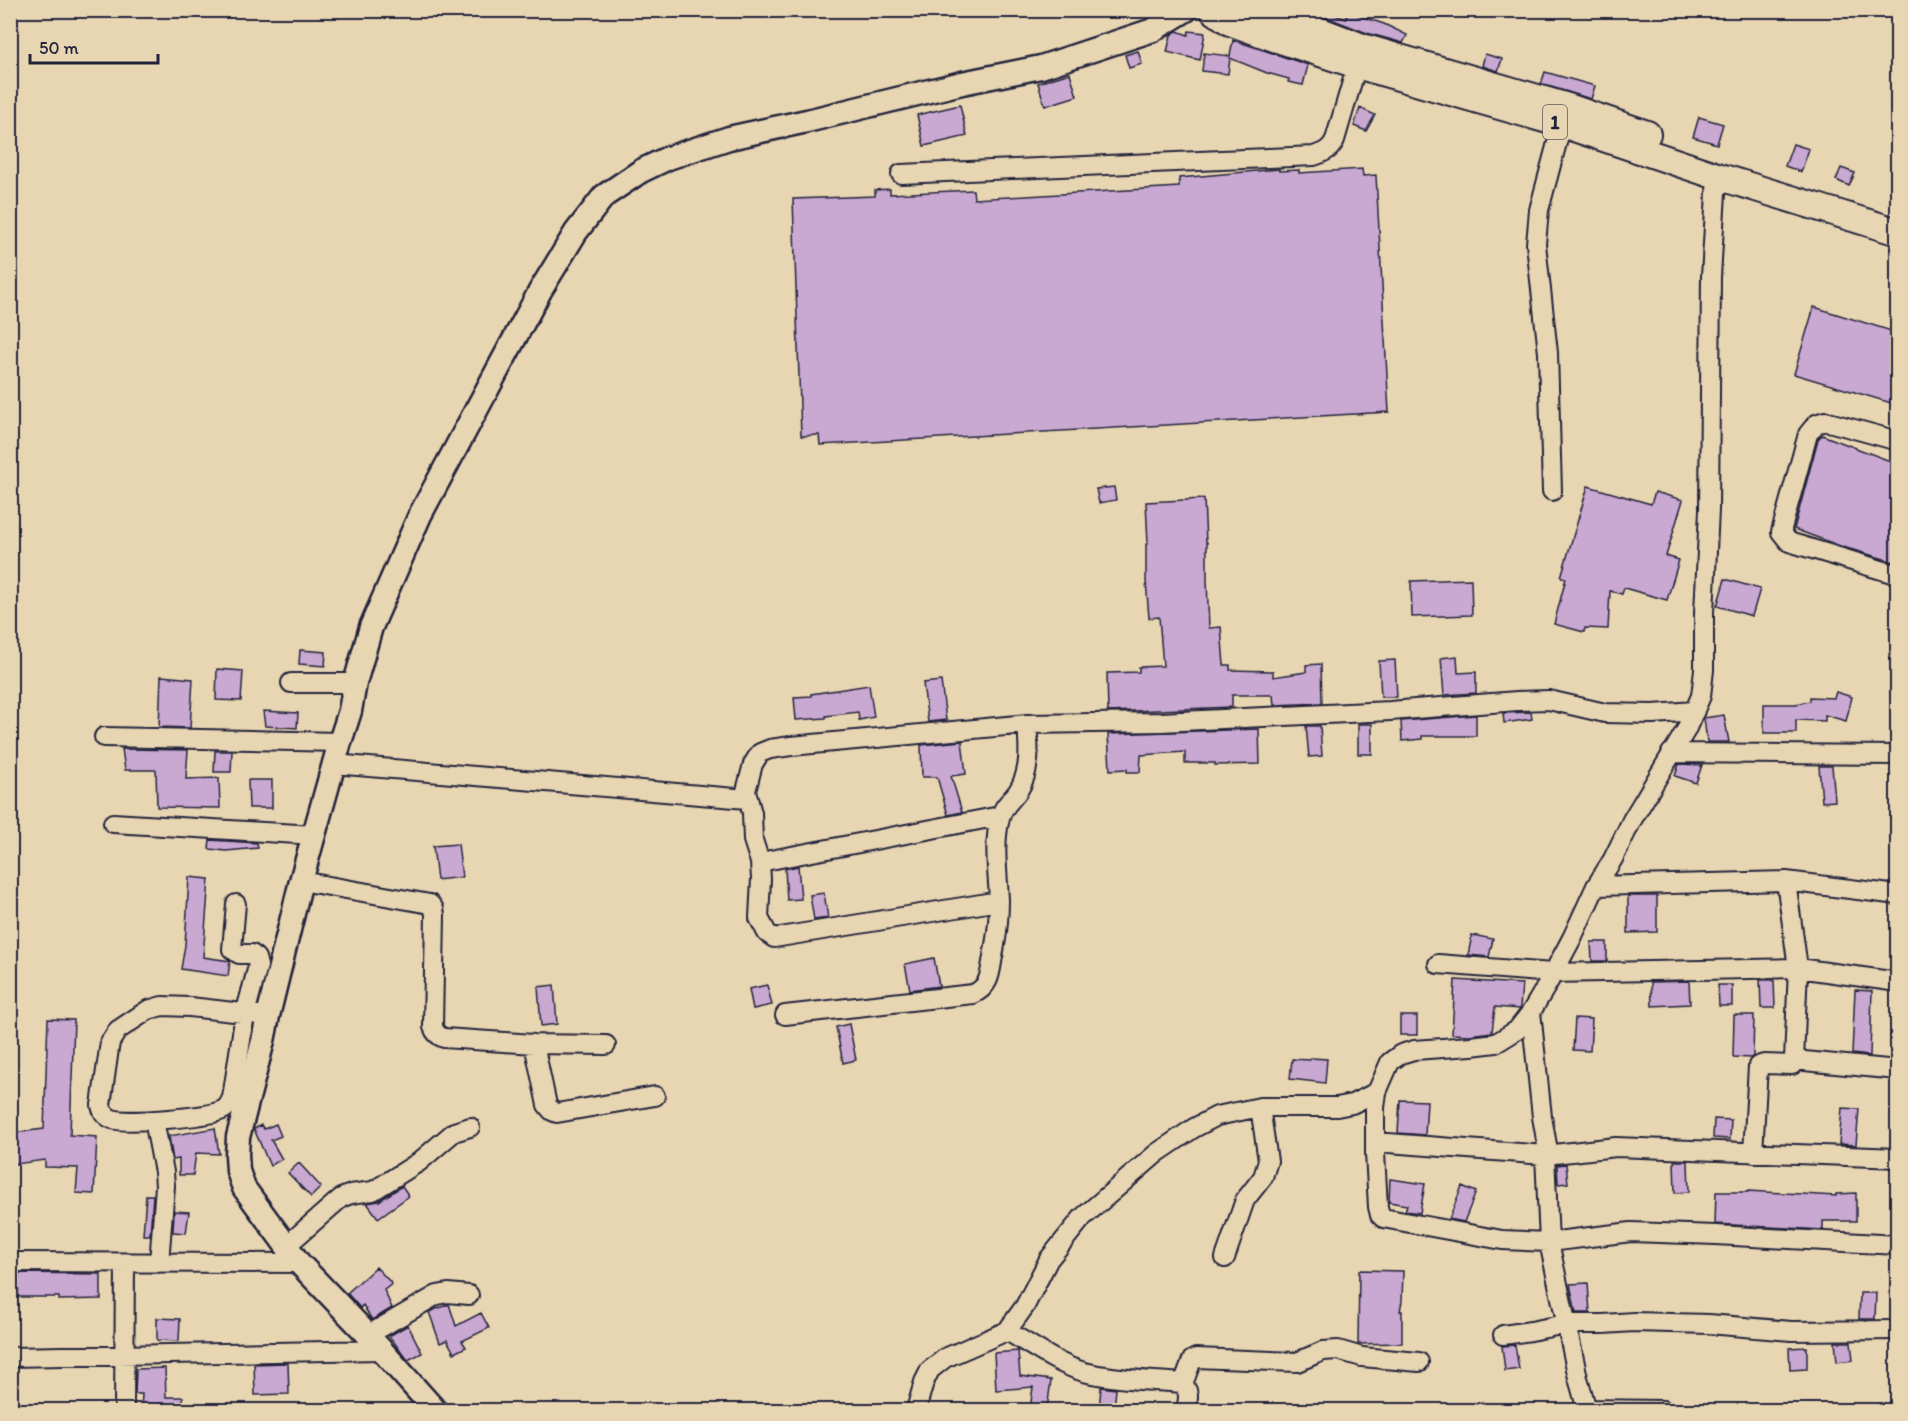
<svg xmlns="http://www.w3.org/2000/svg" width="1908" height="1421" viewBox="0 0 1908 1421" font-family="Itim,sans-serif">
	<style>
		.building { fill: #c9a8d2; stroke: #22223b; stroke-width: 1.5 }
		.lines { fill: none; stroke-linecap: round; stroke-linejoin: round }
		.minor-casing { stroke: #22223b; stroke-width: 22 }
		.major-casing { stroke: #22223b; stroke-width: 27 }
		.highway-casing { stroke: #22223b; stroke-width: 30 }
		.minor { stroke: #e8d6b3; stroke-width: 18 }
		.major { stroke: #e8d6b3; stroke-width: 22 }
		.highway { stroke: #e8d6b3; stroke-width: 26 }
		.labels { text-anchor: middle; stroke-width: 4.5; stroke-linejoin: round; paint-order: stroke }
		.shield { fill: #e8d6b3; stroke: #5d585f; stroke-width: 1.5 }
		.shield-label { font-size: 20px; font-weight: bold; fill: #22223b }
	</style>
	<rect width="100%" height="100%" fill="#e8d6b3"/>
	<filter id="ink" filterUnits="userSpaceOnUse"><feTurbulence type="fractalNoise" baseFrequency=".0167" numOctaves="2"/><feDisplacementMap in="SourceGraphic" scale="12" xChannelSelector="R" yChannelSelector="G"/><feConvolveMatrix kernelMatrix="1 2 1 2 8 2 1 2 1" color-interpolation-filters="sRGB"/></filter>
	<g filter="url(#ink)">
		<path class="building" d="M 1308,10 L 1322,10 L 1346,19 L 1348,12 L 1384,24 L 1407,35 L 1403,43 L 1367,33 Z
			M 1177,31 L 1188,35 L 1189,31 L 1205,33 L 1200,60 L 1167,52 L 1171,35 Z
			M 1233,40 L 1308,65 L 1303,85 L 1288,82 L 1289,79 L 1267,73 L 1230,58 L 1228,74 L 1202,71 L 1204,53 L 1230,56 Z
			M 1138,51 L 1142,64 L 1129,68 L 1125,55 Z
			M 1485,54 L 1502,59 L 1498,71 L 1482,66 Z
			M 1545,72 L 1595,86 L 1591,99 L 1541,84 Z
			M 1070,73 L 1077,96 L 1045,106 L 1038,83 Z
			M 960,105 L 967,136 L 924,146 L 917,115 Z
			M 1360,108 L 1375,115 L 1366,131 L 1354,126 Z
			M 1699,117 L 1723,124 L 1717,144 L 1693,137 Z
			M 1793,144 L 1809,149 L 1801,172 L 1785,166 Z
			M 1841,168 L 1855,173 L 1849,186 L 1836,180 Z
			M 1279,169 L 1279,171 L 1299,170 L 1299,173 L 1362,169 L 1363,176 L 1376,175 L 1389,412 L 820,445 L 819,435 L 801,436 L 793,199 L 875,196 L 875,190 L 890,189 L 890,194 L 973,190 L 974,199 L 1179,187 L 1179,178 Z
			M 1814,307 L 1898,333 L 1898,405 L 1794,374 Z
			M 1822,435 L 1898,464 L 1898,563 L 1843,547 L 1794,529 L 1818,439 Z
			M 1588,486 L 1651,504 L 1655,492 L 1683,500 L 1666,556 L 1679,560 L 1667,600 L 1624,588 L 1622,594 L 1610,591 L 1608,629 L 1585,628 L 1584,632 L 1554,624 L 1566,578 L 1561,577 Z
			M 1114,487 L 1116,500 L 1099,503 L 1096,489 Z
			M 1204,499 L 1206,542 L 1207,542 L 1207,580 L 1209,628 L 1221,627 L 1224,665 L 1230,665 L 1230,670 L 1273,671 L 1273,677 L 1306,672 L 1306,665 L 1321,664 L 1322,703 L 1274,705 L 1273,695 L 1232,695 L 1232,707 L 1108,712 L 1107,673 L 1139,672 L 1139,667 L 1163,666 L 1159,617 L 1149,618 L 1146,581 L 1146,544 L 1148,544 L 1146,502 Z
			M 1471,579 L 1472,615 L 1412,617 L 1411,581 Z
			M 1725,579 L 1760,589 L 1752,616 L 1717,606 Z
			M 300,650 L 326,652 L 325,666 L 299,664 Z
			M 1457,656 L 1458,673 L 1476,672 L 1476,693 L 1444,695 L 1441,658 Z
			M 1395,660 L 1397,697 L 1381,697 L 1379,661 Z
			M 217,669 L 243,671 L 241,701 L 216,700 Z
			M 161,676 L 193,679 L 190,728 L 159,727 Z
			M 941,681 L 946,720 L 928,722 L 923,683 Z
			M 869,685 L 874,717 L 859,720 L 858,712 L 826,716 L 826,718 L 796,720 L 794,697 L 811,696 L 811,694 Z
			M 1836,692 L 1852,697 L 1846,721 L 1825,715 L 1825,721 L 1796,720 L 1796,733 L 1764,733 L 1764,704 L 1796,704 L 1810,701 L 1810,697 L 1834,698 Z
			M 263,711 L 298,713 L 297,728 L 265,726 Z
			M 1531,712 L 1532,719 L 1504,723 L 1503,713 Z
			M 1476,715 L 1476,736 L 1422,736 L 1422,739 L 1402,741 L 1401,721 Z
			M 1724,715 L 1729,742 L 1707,742 L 1704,718 Z
			M 1358,724 L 1372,724 L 1372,754 L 1358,754 Z
			M 1306,726 L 1320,726 L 1322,756 L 1309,757 Z
			M 1259,729 L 1260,764 L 1215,765 L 1215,763 L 1185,763 L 1185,752 L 1141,755 L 1140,772 L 1127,772 L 1127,769 L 1110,770 L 1108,734 Z
			M 962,741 L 966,774 L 951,776 L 962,812 L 948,815 L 937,777 L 922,777 L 921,745 Z
			M 122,749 L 188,750 L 186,779 L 219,778 L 220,808 L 157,807 L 156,770 L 125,770 Z
			M 215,751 L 232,751 L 231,772 L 214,772 Z
			M 1679,764 L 1702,765 L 1696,783 L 1675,776 Z
			M 1819,766 L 1832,766 L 1835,801 L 1822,802 Z
			M 248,780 L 272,780 L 272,808 L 249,808 Z
			M 210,840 L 257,843 L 258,848 L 226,851 L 209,849 Z
			M 458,844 L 462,877 L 437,880 L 433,846 Z
			M 798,866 L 801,899 L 787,900 L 785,869 Z
			M 189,877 L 209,879 L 203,957 L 230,961 L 228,976 L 181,969 L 185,945 Z
			M 824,893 L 828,918 L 814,920 L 810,895 Z
			M 1628,896 L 1657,896 L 1657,932 L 1628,933 Z
			M 1472,935 L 1493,939 L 1489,957 L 1468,955 Z
			M 1591,942 L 1607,942 L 1607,961 L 1592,961 Z
			M 934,958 L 939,986 L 910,990 L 905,964 Z
			M 1455,980 L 1522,984 L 1520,1008 L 1519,1009 L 1495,1007 L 1492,1032 L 1469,1035 L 1452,1034 Z
			M 1760,980 L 1774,980 L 1775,1008 L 1761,1008 Z
			M 1689,981 L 1690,1004 L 1652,1006 L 1651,982 Z
			M 554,985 L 557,1024 L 541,1026 L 538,987 Z
			M 767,985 L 772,1005 L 753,1009 L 749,989 Z
			M 1718,985 L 1732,985 L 1732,1006 L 1719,1006 Z
			M 1855,990 L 1872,991 L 1870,1056 L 1852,1054 Z
			M 1734,1015 L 1754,1015 L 1753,1056 L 1751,1058 L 1733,1057 Z
			M 1400,1016 L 1417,1016 L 1417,1035 L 1400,1035 Z
			M 1575,1018 L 1592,1019 L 1590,1051 L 1573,1050 Z
			M 48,1019 L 74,1020 L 70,1135 L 97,1137 L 94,1194 L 76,1193 L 78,1168 L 45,1167 L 45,1160 L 15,1164 L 11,1133 L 44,1129 Z
			M 849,1024 L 856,1060 L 843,1063 L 836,1027 Z
			M 1311,1058 L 1327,1059 L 1325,1083 L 1290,1079 L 1292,1059 L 1310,1060 Z
			M 1400,1100 L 1427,1101 L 1425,1135 L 1398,1133 Z
			M 1842,1108 L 1859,1109 L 1856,1145 L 1839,1144 Z
			M 1714,1119 L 1731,1120 L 1730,1139 L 1713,1138 Z
			M 276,1124 L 281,1136 L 271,1140 L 282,1159 L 270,1166 L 254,1129 L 261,1125 L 264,1129 Z
			M 215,1128 L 219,1154 L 196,1153 L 193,1175 L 179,1175 L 179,1159 L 173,1160 L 169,1136 Z
			M 1674,1161 L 1688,1161 L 1689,1192 L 1675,1193 Z
			M 299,1163 L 321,1187 L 311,1197 L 288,1173 Z
			M 1566,1164 L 1568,1183 L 1558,1184 L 1557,1165 Z
			M 1390,1179 L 1425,1184 L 1420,1213 L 1405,1211 L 1407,1205 L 1389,1202 Z
			M 402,1186 L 409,1196 L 378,1218 L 367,1203 L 379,1201 Z
			M 1462,1186 L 1476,1192 L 1464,1222 L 1449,1219 Z
			M 1748,1191 L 1836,1196 L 1836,1194 L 1856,1193 L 1856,1221 L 1823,1221 L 1823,1230 L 1715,1224 L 1716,1192 L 1748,1192 Z
			M 146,1195 L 153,1195 L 150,1235 L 143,1235 Z
			M 174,1211 L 189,1212 L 186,1233 L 173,1232 Z
			M 376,1267 L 392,1284 L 384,1290 L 392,1308 L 372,1320 L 363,1305 L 360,1308 L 347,1293 Z
			M 1359,1270 L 1403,1271 L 1402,1301 L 1400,1311 L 1402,1311 L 1402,1343 L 1358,1344 Z
			M 18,1273 L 101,1274 L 101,1299 L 59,1300 L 59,1297 L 18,1297 Z
			M 1588,1283 L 1590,1313 L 1576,1313 L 1570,1284 Z
			M 1860,1293 L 1876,1293 L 1875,1319 L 1859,1319 Z
			M 449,1304 L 456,1326 L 481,1313 L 489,1328 L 462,1341 L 466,1347 L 454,1353 L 447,1340 L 440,1343 L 429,1312 Z
			M 157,1318 L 180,1319 L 179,1341 L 157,1340 Z
			M 408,1325 L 422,1353 L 408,1360 L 389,1336 Z
			M 1835,1342 L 1851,1342 L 1853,1360 L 1837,1362 Z
			M 1515,1345 L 1519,1369 L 1505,1371 L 1502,1346 Z
			M 1807,1347 L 1807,1369 L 1790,1370 L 1789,1348 Z
			M 1018,1351 L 1020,1376 L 1051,1380 L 1047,1410 L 1030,1410 L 1033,1387 L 996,1390 L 994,1353 Z
			M 288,1363 L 289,1394 L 255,1395 L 254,1364 Z
			M 165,1368 L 166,1397 L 183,1397 L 183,1410 L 141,1410 L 142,1394 L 135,1394 L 136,1369 Z
			M 1101,1387 L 1116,1389 L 1114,1410 L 1099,1410 Z"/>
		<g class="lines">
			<g class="minor-casing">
				<path id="minor" d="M 901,174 L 1314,156 C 1325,152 1330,150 1335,140 L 1357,65
					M 1717,176 L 1711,277 L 1709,510 L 1704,613 L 1704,670 L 1701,696 L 1686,730 L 1632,820 L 1613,859 L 1596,886 L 1572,938 L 1547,985 L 1531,1012 L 1517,1030 L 1496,1043 L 1471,1046 L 1414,1050 L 1401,1054 L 1390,1062 L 1377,1092 L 1375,1108 L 1375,1153 L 1378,1207 L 1380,1215 L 1383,1218 L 1502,1240 L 1549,1242 L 1631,1232 L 1716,1235 L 1898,1245
					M 1898,441 L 1825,421 L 1816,424 L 1808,434 L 1781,532 L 1789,542 L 1898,575
					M 1552,491 L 1548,353 L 1536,244 L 1539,210 L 1562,124
					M 291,683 L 355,683
					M 104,737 L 340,742
					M 1671,753 L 1898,755
					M 334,764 L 747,799
					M 113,823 L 315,835
					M 760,862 L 1000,816
					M 301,881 L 430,904 L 434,909 L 435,915 L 433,1027 C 435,1033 438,1036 444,1038 L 534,1044 L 606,1045
					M 1596,886 L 1786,881 L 1898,895
					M 999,901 L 774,938 L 767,933 L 759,918 L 761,879 L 760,862 L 753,840 L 752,813 L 746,791 L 753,764 L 760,753 L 770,749 L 791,746 L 1027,724 L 1161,722 L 1390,711 L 1517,701 L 1549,700 L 1605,713 L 1653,714 L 1695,711
					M 236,904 L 232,949 L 239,954 L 252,954 L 256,958 L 258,966 L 245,1014 L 232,1098 C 229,1104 227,1109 220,1111 C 206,1117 125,1124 112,1119 C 105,1116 102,1111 101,1105 L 110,1042 L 118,1030 L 148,1010 L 162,1006 L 190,1007 L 268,1016
					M 1438,964 L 1553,973 L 1798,968 L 1898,982
					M 1531,1012 L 1542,1117 L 1547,1145 L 1545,1155 L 1616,1147 L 1898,1158
					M 785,1015 L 973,994 C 992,986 990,969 994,951 C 997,935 999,918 999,901 C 998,873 993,845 1000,818 C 1002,807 1012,800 1018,791 C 1031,771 1029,747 1027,724
					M 534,1044 L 547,1105 L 552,1111 L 557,1113 L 655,1096
					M 1794,1060 L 1898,1070
					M 154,1120 L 164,1172 L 165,1186 L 159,1263
					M 1375,1142 L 1545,1155 L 1549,1242 L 1578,1378 L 1587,1410
					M 1753,1153 L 1758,1066 L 1764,1064 L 1792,1065 L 1794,1060 L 1798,968 L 1786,881
					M 286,1246 L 341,1198 L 351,1194 L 373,1191 L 419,1162 L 454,1132 L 470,1127
					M 1225,1258 L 1245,1200 L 1263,1177 L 1268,1161 L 1260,1107
					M 10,1262 L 299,1263
					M 1007,1331 C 1031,1345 1057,1364 1084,1372 C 1116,1380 1149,1380 1181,1383 C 1191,1390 1188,1400 1186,1410
					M 368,1335 L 437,1295 L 448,1293 L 469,1295
					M 1503,1335 L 1531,1331 L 1566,1324 L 1603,1324 L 1634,1322 L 1709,1324 L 1791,1331 L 1898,1330
					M 10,1357 L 382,1350
					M 1183,1384 L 1192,1360 L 1196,1358 L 1297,1362 L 1323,1351 L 1338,1350 L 1362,1357 L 1419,1362
					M 1586,1409 L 1663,1410
					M 124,1410 L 125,1263
					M 916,1410 L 924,1382 L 930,1370 L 945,1358 L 1007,1331 L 1025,1306 L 1049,1259 L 1083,1217 L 1157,1153 L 1194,1128 L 1217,1116 L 1260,1107 L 1337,1107 L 1352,1104 L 1377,1092"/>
			</g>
			<g class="major-casing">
				<path id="major" d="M 435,1410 L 368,1335 L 299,1263 L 244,1188 L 238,1171 L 237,1155 L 238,1137 L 263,1041 L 268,1016 L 301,881 L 340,742 L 350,711 L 355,683 L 371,627 L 420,515 L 540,291 L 576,232 L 604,196 L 641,171 L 668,158 L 729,138 L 807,121 L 962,83 L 1041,67 L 1153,30 L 1186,10"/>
			</g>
			<g class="highway-casing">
				<path id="highway" d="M 1213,10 L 1230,22 L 1277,39 L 1357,65 L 1562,124 L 1717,176 L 1898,232
					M 1265,10 L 1362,47 L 1568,107 L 1647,134"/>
			</g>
			<use href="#minor" class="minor"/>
			<use href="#major" class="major"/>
			<use href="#highway" class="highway"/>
		</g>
	</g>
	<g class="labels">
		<rect class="shield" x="1543" y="105" width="24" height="34" rx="4.5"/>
		<g class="shield-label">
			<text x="1555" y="129">1</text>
		</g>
	</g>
	<rect width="1908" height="1421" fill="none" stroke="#e8d6b3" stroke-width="36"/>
	<rect x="18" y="18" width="1872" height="1385" fill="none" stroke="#22223b" stroke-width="2" filter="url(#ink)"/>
	<path d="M30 54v9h128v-9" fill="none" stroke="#22223b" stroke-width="3"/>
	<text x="39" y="54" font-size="18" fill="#22223b" stroke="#e8d6b3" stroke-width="4.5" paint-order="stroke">50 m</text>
</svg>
